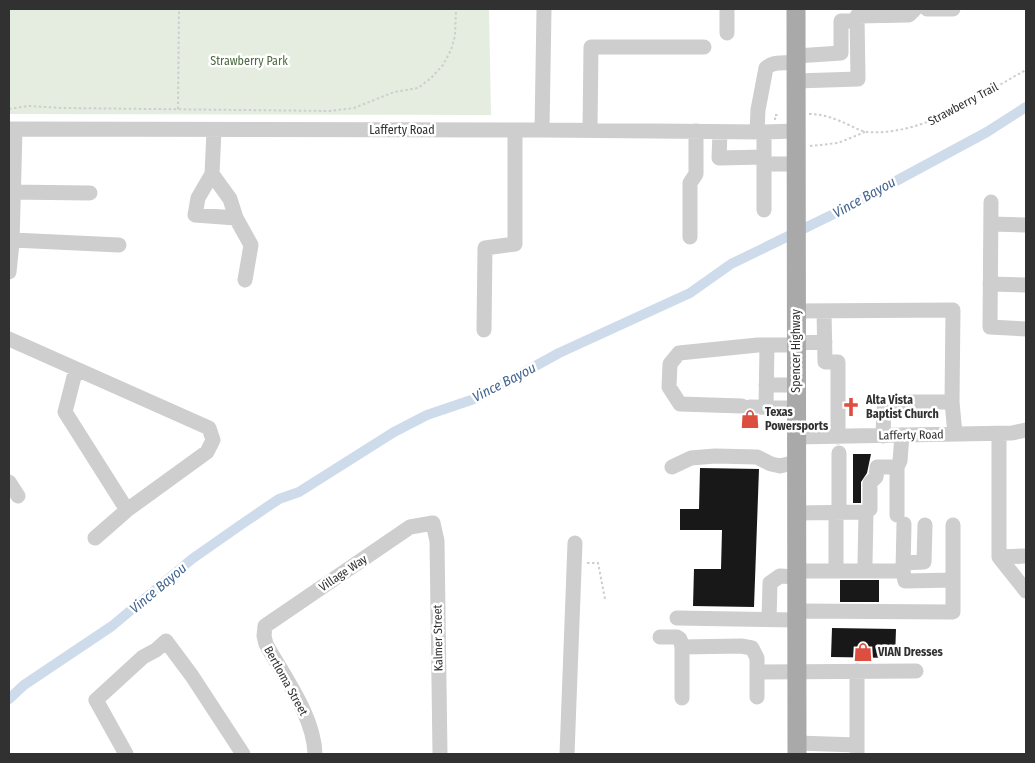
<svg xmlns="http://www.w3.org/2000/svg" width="1035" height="763" viewBox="0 0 1035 763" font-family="'Fira Sans Condensed',sans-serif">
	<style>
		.green { fill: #e5ede0 }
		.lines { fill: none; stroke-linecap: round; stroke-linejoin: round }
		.canal { stroke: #cedbeb; stroke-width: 10 }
		.building { fill: #181818 }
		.path { stroke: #cecece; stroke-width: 2; stroke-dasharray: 2.5 2.5; stroke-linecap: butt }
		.minor { stroke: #cecece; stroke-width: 15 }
		.major { stroke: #a9a9a9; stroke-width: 19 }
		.labels { text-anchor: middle; stroke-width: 5; stroke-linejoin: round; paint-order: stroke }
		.park-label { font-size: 12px; fill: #4d6b40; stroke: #fff }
		.street-label { font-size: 12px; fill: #313131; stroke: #fff }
		.poi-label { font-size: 12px; font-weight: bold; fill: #313131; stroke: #fff; text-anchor: start }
		.water-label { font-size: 14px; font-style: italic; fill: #436590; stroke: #fff }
	</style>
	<rect width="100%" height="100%" fill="#fff"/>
	<path class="green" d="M 9,9 L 489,9 L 491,115 L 9,114 Z"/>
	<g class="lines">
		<path class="canal" d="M 9,699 L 24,685 L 112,626 L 192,559 L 242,524 L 279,499 L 299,492 L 394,432 L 427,415 L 477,398 L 559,353 L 690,293 L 731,264 L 844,209 L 987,132 L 1026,107"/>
	</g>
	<path class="building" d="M 853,454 L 871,454 L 867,473 L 861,482 L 861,503 L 853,503 Z
		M 700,468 L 759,469 L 754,607 L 693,606 L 694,569 L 721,569 L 722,530 L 680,530 L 680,509 L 699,509 Z
		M 840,580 L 879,580 L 879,602 L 840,602 Z
		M 832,628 L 896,629 L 895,658 L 831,657 Z"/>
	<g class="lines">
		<path class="path" d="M 9,109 L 28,106 L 63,108 L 330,111 L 354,108 L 394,92 L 418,88 L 431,78 L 443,65 L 451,50 L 455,36 L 456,9
			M 178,109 L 179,9
			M 809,114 C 824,114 836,119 849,125 C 855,128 861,131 867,132 C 924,136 978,96 1026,70
			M 775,120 L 775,115 L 780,115
			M 810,146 L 838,143 L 865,132
			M 587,563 L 598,563 L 605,599"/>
		<path class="minor" d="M 927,9 L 953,9
			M 727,33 L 727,9
			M 796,56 L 841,53 L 841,21 L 857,21
			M 796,81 L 858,79 L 857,16 L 909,15 L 915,9
			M 9,129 L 542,130 L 764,132 L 796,131
			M 542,130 L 544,9
			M 590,130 L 591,47 L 704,47
			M 214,131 L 212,174 L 230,199 L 236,218 L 251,245 L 245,280
			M 720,132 L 719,158 L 764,157
			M 757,132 L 758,110 L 766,68 C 774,61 785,63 796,63
			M 764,164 L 796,164
			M 212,174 L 198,198 L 195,215 L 236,218
			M 9,192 L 90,193
			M 991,202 L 990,327 L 1026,329
			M 764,210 L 764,132
			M 991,224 L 1026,225
			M 690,237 L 690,183 L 696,174 L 696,131
			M 13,240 L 119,245
			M 9,272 L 12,243 L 15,130
			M 990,284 L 1026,285
			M 796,311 L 953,310 L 952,402 L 955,434
			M 824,311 L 825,362 L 838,362 L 838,437
			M 484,330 L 485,248 L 515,244 L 515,130
			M 9,339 L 209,428 L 213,440 L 207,452 L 127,510 L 95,538
			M 796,343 L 825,342
			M 76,369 L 65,412 L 127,510
			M 766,385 L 796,385
			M 742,406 L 680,404 L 669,387 L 670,364 L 679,353 L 758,345 L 796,345
			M 750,407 L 796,408
			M 766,407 L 767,345
			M 999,434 L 999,557 L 1026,556
			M 883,436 L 884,409 L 888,402 L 952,402
			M 796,437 L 1012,433 L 1026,430
			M 672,467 L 691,458 L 715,456 L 757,457 L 771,464 L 780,466 L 796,462
			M 9,482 L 18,496
			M 796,513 L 866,512 L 870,509 L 870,483 L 876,477 L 877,467 L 897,467 L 900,461 L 902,435
			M 839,513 L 839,453
			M 897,515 L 897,467
			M 999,557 L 1026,591
			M 865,563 L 866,512
			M 903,563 L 924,562 L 925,525
			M 836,564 L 836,513
			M 796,571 L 903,571 L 905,581 L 953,580
			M 903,571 L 904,524
			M 797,611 L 953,612 L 953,525
			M 677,618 L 797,620
			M 769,619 L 770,583 L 780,576 L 796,577
			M 660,637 L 677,637 L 680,639 L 682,647 L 682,698
			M 682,647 L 741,646 L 752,648 L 757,658 L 757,697
			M 857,671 L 857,754
			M 757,672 L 916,671
			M 797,743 L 857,745
			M 126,754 L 96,700 L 143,657 L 156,650 L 166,641 L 192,676 L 243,754
			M 315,754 C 314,716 284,677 266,644 L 264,636 L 265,626 L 410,527 L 433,523 L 437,541 L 440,754
			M 567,754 L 575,543"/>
		<path class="major" d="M 796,9 L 797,754"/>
	</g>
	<defs>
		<g id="church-bare" transform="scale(1.5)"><path d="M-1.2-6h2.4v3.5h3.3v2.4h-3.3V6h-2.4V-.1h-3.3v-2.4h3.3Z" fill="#dc4e3f" stroke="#fff" stroke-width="2.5" paint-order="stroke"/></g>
		<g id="shop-bare" transform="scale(1.5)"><path d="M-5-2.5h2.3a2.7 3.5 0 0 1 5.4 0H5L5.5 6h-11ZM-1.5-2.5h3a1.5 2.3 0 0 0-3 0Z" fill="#dc4e3f" stroke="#fff" stroke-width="2.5" paint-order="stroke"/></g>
	</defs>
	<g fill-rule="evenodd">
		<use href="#church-bare" x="851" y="407"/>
		<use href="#shop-bare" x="750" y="419"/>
		<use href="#shop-bare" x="863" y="652"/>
	</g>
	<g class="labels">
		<g class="park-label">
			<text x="249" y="65">Strawberry Park</text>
		</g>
		<g class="street-label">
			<text transform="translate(963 104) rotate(-28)" y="4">Strawberry Trail</text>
			<text x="402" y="134">Lafferty Road</text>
			<text transform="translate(796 351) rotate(-90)" y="4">Spencer Highway</text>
			<text transform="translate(911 435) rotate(-1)" y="4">Lafferty Road</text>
			<text transform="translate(343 573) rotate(-34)" y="4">Village Way</text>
			<text transform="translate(438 638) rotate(-91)" y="4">Kalmer Street</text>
			<text transform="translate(286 681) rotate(61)" y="4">Bertloma Street</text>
		</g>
		<g class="poi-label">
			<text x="866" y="404">Alta Vista<tspan x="866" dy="14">Baptist Church</tspan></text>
			<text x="765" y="416">Texas<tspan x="765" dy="14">Powersports</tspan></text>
			<text x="878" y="656">VIAN Dresses</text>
		</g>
		<g class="water-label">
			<text transform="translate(864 197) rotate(-29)" y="5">Vince Bayou</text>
			<text transform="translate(504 382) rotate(-27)" y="5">Vince Bayou</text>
			<text transform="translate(158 588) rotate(-40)" y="5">Vince Bayou</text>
		</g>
	</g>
	<rect width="1035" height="763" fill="none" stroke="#313131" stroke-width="20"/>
</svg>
